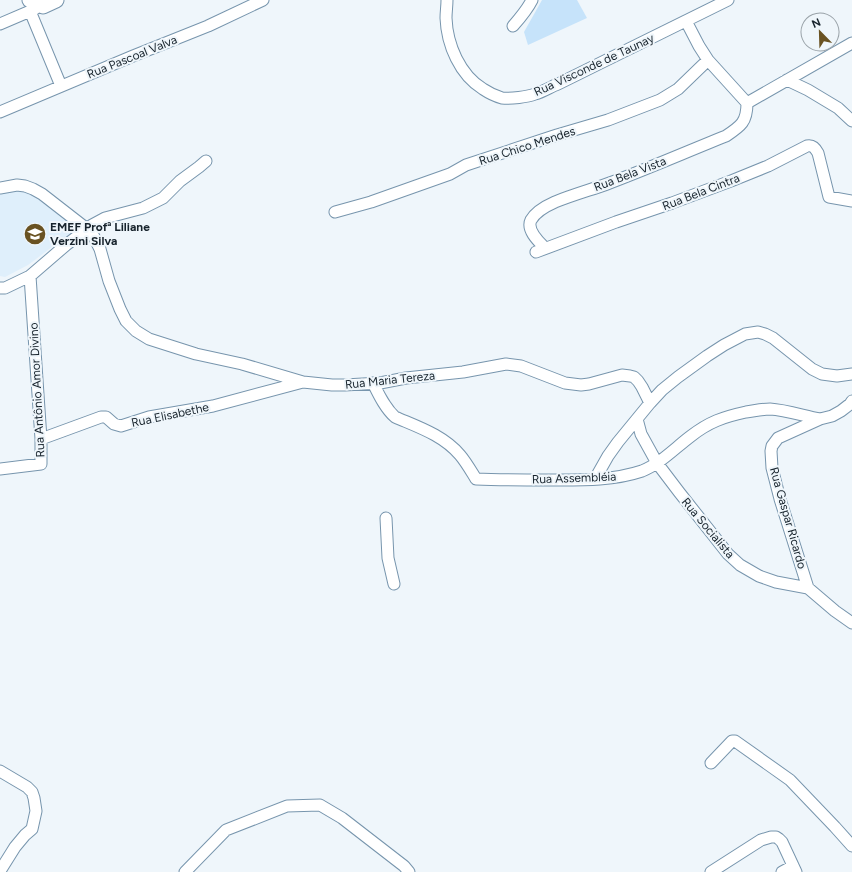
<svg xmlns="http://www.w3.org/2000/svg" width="852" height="872" viewBox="0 0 852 872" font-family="Figtree,sans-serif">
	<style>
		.built { fill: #dfeffb }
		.green { fill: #c6e3fa }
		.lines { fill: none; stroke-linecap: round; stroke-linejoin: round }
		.street-casing { stroke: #7795ad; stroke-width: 13 }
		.secondary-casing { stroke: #7795ad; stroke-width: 17 }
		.street { stroke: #fff; stroke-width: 11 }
		.secondary { stroke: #fff; stroke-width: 15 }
		.labels { text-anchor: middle; stroke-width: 4; stroke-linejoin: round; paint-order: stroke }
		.street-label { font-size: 12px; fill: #17232c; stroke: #eff6fb }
		.poi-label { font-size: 12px; font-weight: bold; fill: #17232c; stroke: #eff6fb; text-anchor: start }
	</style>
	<rect width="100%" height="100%" fill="#eff6fb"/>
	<path class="built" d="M 19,187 L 37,197 L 72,221 L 73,231 L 28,265 L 5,277 L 0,276 L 0,190 Z"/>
	<path class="green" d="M 542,0 L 577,0 L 587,18 L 528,45 L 524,32 Z"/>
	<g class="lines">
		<g class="street-casing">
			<path id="street" d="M 447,0 C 447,6 446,12 446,18 C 447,45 460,75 483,89 C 489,93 495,96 502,98 C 511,99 527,97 535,94 C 543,92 550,87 558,84 L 728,0
				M 30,11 L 61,86
				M 686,21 L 699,46 L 708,60 L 747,103
				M 0,24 L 35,9
				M 513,26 C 520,18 527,10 532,0
				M 787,80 L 808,90 L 838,108 L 852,121
				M 747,103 L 852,43
				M 0,112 L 133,56 L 208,26 L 263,0
				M 0,188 L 17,185 L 25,186 L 33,189 L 42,194 L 87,229 L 93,235 L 100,249 L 109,281 L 120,309 L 126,321 L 136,331 L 149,339 L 196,354 L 242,364 L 303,382 L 332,385 L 345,385 L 380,383 L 406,378 L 463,372 L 506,364 L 521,366 L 565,383 L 581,385 L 589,384 L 622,375 L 630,376 L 634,377 L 638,381 L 642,387 L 650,403
				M 335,212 L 371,202 L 450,174 L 466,165 L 557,135 L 608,120 L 660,100 L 678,89 L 708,60
				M 545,248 C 539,242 526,230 531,220 C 536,211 546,206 555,202 C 572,195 590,190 607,184 C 647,169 686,152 726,136 C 741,126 747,122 747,103
				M 536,252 L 616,222 L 672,203 L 731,181 L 768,166 L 807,146 C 813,145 815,148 818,153 L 829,197 L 852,201
				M 0,288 L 5,288 L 30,276 L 66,245 L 92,225 L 105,218 L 143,208 L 163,198 L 180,181 L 199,167 L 206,161
				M 373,383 C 379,395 385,408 395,417 C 418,427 443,435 460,455 C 466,462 471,471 476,479 C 500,480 524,480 549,480 C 580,480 612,481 642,471 C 660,464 675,448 691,436 C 709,422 723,417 746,412 C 754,411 762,409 770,409 C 786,410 804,416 820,419
				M 637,419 L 641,434 L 657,463 L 679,492 L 728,554 L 740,565 L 759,576 L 776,582 L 808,588 L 835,611 L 852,623
				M 41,439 L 101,417 L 106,417 L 114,424 L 121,426 L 149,417 L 213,406 L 303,382
				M 0,469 L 41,464 L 41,439 L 30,276
				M 595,479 L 608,456 L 618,442 L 650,403 L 662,390 L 678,377 L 707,356 L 724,345 L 745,334 L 758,332 L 765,334 L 773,338 L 812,369 L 822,374 L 837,376 L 852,374
				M 386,518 L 388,558 L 394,584
				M 808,588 L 780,499 L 772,468 L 771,451 L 772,446 L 778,438 L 820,419 L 832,416 L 841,411 L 850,404 L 852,401
				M 711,763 L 732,741 L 735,741 L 790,780 L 835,827 L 852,846
				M 0,771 L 27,787 L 32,792 L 34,798 L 36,811 L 32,829 L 25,835 L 15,847 L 0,871
				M 185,872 L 226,830 L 287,806 L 320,805 L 342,818 L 404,866 L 409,872
				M 711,872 L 761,840 L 771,837 L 776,837 L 779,839 L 782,842 L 796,872
				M 782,872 L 793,866"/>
		</g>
		<g class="secondary-casing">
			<path id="secondary" d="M 30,0 L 43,6 L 56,0"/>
		</g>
		<use href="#street" class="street"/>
		<use href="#secondary" class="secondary"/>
	</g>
	<defs>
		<g id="school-disc" transform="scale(1.15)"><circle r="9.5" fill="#695222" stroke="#eff6fb"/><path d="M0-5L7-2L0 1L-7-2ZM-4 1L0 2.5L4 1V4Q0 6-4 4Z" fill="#fff"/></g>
	</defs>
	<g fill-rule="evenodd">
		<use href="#school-disc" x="35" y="234"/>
	</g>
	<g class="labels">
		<g class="street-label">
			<text transform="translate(132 57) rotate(-22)" y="4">Rua Pascoal Valva</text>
			<text transform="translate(594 65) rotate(-25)" y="4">Rua Visconde de Taunay</text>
			<text transform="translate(527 146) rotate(-18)" y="4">Rua Chico Mendes</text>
			<text transform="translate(630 174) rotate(-21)" y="4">Rua Bela Vista</text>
			<text transform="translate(701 192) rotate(-21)" y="4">Rua Bela Cintra</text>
			<text transform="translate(390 380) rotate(-6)" y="4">Rua Maria Tereza</text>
			<text transform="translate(37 390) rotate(-93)" y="4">Rua Antônio Amor Divino</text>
			<text transform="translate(170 415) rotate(-12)" y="4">Rua Elisabethe</text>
			<text transform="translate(574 478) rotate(-2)" y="4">Rua Assembléia</text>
			<text transform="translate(788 518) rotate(74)" y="4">Rua Gaspar Ricardo</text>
			<text transform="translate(708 528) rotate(50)" y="4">Rua Socialista</text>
		</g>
		<g class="poi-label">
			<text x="50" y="231">EMEF Profª Liliane<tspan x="50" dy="14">Verzini Silva</tspan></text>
		</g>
	</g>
	<g transform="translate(820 32) rotate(337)"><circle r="19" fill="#eff6fb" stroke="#99a2a8"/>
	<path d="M0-3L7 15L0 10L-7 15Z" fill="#695222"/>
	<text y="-6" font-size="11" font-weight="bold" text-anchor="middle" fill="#17232c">N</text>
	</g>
</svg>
